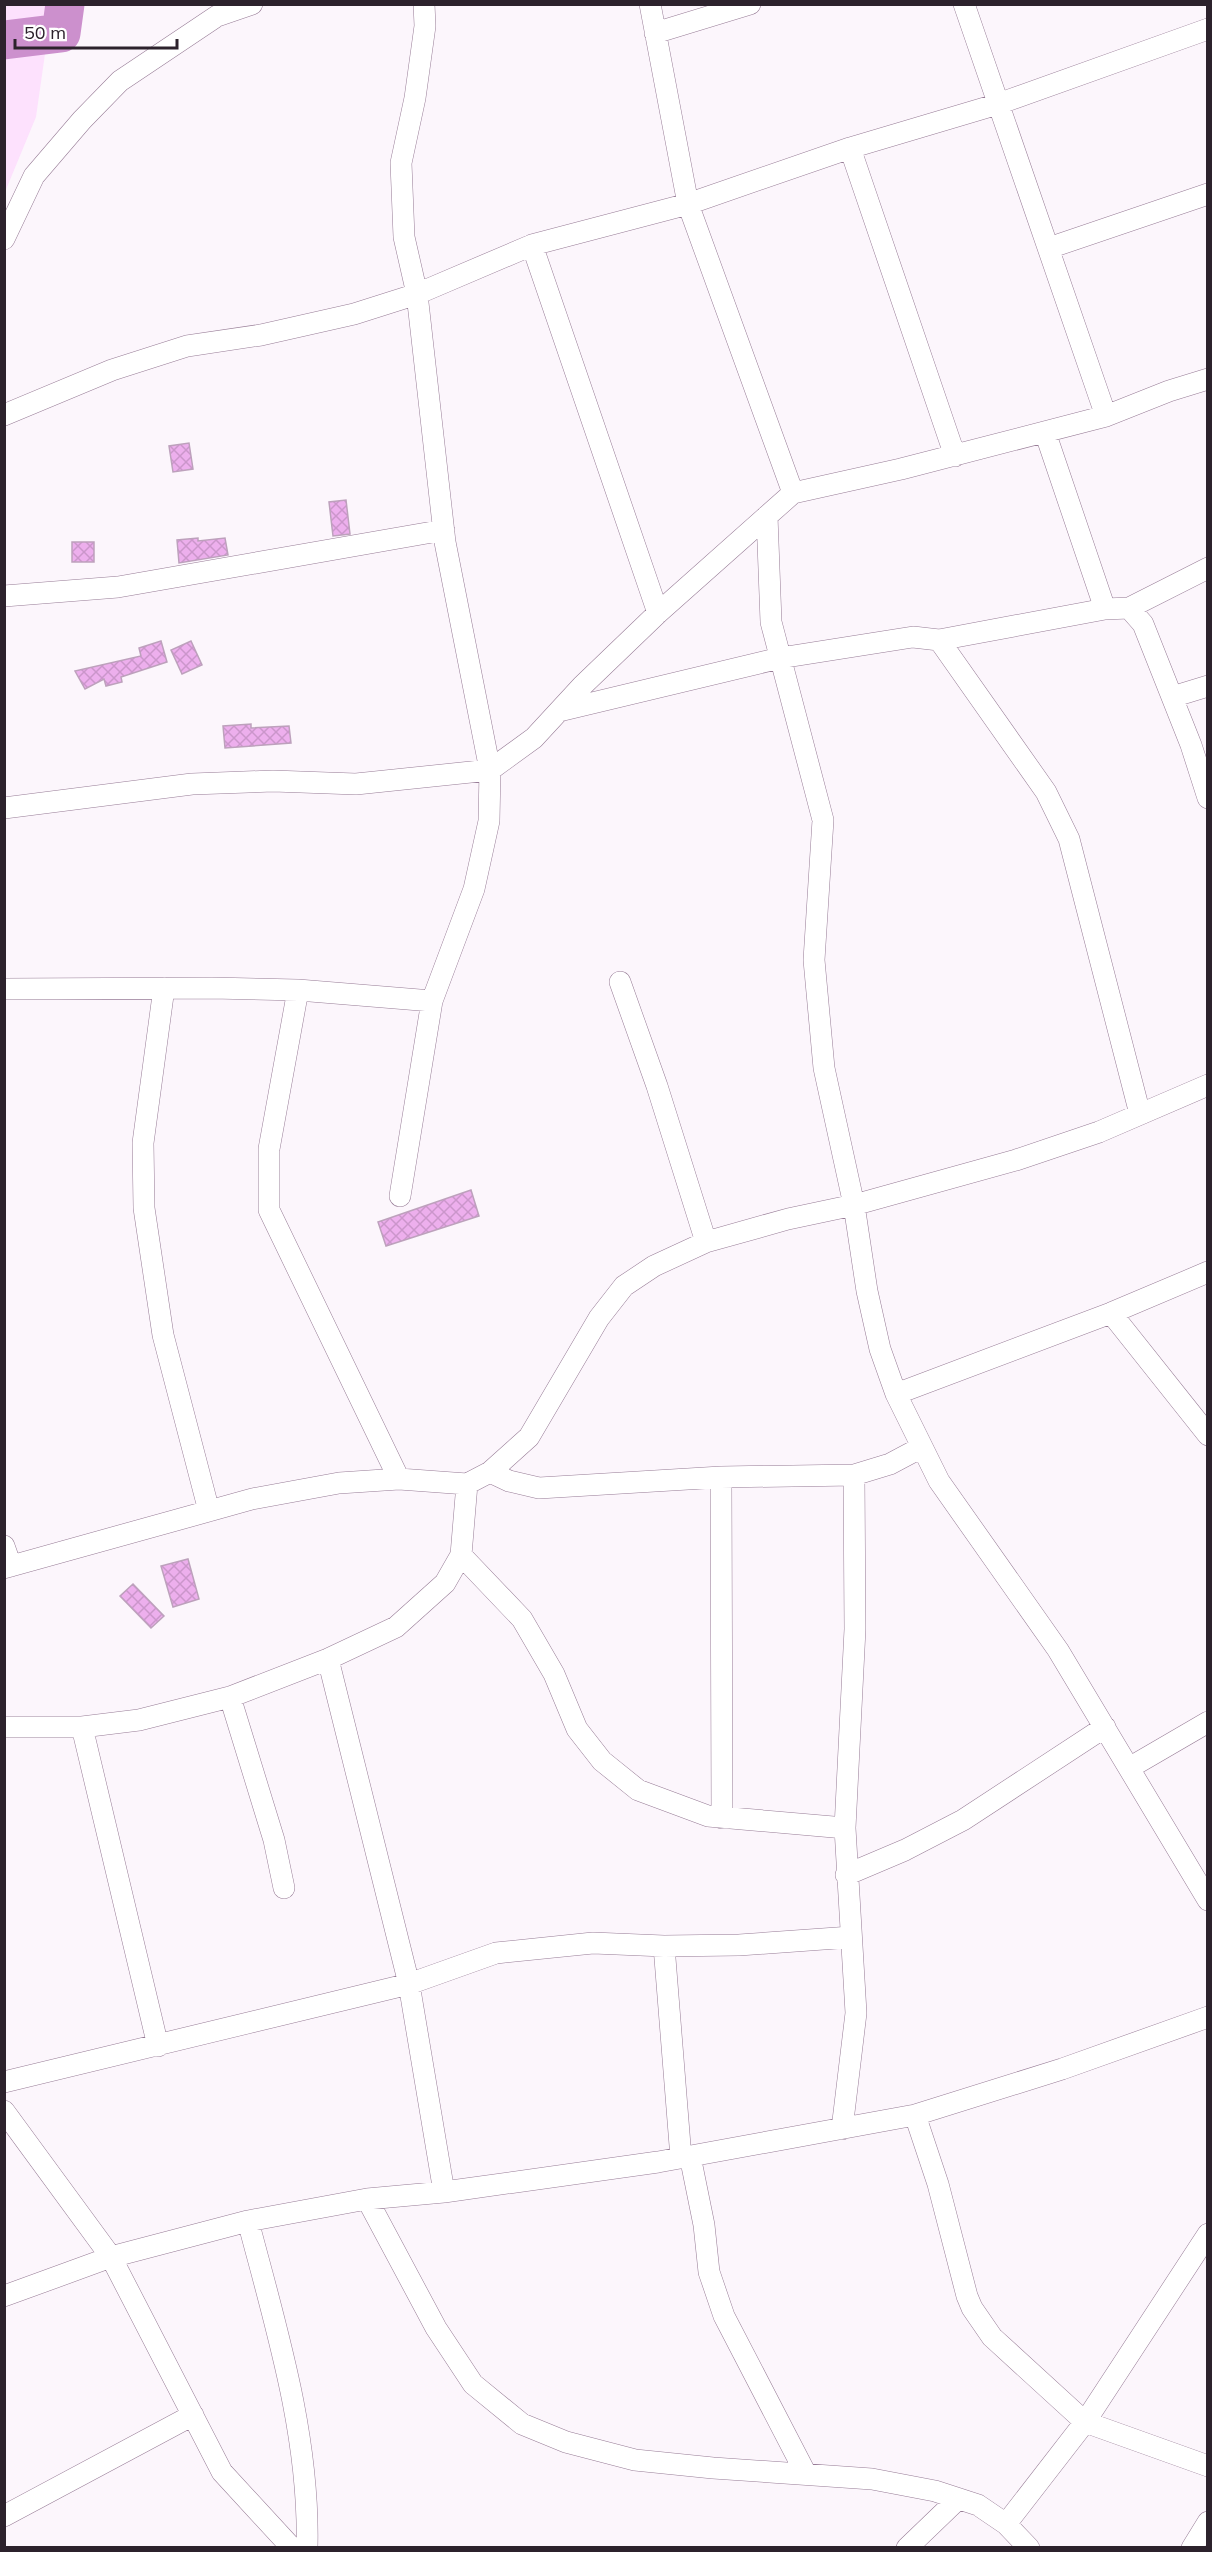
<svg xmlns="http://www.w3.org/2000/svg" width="1212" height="2552" viewBox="0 0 1212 2552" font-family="Mulish,sans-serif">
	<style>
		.built { fill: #fde1fd }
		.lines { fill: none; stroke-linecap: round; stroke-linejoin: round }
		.river { stroke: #cc90cd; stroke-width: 39 }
		.building { fill: url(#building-cross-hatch); stroke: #bda1bc; stroke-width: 1.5 }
		.minor-casing { stroke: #977c96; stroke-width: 22 }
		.minor { stroke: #fff; stroke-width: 21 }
	</style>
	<defs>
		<pattern id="building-cross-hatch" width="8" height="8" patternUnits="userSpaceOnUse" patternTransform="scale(1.5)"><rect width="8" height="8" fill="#edafed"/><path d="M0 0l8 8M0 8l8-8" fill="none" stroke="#cb96cb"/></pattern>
	</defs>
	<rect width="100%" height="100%" fill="#fcf6fc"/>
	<path class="built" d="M 5,4 L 52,5 L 36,117 L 5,192 Z"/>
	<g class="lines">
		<path class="river" d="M 4,40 L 61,33 L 65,4"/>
	</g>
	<path class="building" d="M 189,443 L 193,469 L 173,472 L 169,446 Z
		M 346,500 L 350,534 L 333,536 L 329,502 Z
		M 198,538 L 198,541 L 225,538 L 228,555 L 179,563 L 177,540 Z
		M 72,542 L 94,542 L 94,562 L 72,562 Z
		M 161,641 L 167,662 L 121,677 L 122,682 L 106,686 L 104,679 L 85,689 L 75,671 L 141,656 L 139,648 Z
		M 191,641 L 202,665 L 182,674 L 171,650 Z
		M 251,724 L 251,728 L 289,726 L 291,743 L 225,748 L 223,726 Z
		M 471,1190 L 479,1216 L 386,1246 L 378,1222 Z
		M 188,1559 L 199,1599 L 173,1607 L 161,1566 Z
		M 133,1584 L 164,1616 L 151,1628 L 120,1596 Z"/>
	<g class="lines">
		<g class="minor-casing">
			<path id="minor" d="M 650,4 L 688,204 L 793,493
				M 964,4 L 1106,416
				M 655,33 L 750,4
				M 850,148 L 955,456
				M 4,239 L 34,176 L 82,120 L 120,81 L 217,16 L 252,4
				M 532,245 L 658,613
				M 1049,248 L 1208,194
				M 4,415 L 112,370 L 187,346 L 261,335 L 354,314 L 417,294 L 532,245 L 688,204 L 850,148 L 998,104 L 1208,29
				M 1045,432 L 1105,609
				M 767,516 L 771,622 L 823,820 L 814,960 L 824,1068 L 854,1205 L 867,1291 L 880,1349 L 896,1394 L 939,1481 L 1058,1650 L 1208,1900
				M 4,596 L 118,587 L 444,530
				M 1129,608 L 1143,624 L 1191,745 L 1208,798
				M 939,640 L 1046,792 L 1069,839 L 1140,1114
				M 1172,697 L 1208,686
				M 559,711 L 780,658 L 913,637 L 939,640 L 1105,609 L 1129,608 L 1208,568
				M 4,808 L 192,784 L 273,781 L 356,784 L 490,770 L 534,738 L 582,686 L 658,613 L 793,493 L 901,469 L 1106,416 L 1169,391 L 1208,379
				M 620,982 L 657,1086 L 706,1242
				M 164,988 L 143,1143 L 144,1208 L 163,1335 L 209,1511
				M 4,989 L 212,988 L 298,990 L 432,1001
				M 298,990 L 269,1149 L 269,1210 L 399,1479
				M 400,1196 L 432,1001 L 474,889 L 489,821 L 490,770 L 445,542 L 417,294 L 404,237 L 401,163 L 415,98 L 425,26 L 424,4
				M 1111,1313 L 1208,1435
				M 896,1394 L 1111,1313 L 1208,1272
				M 490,1472 L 509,1481 L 539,1488 L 721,1477 L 854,1475 L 890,1464 L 922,1447
				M 721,1477 L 722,1818
				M 4,1546 L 11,1566
				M 461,1555 L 522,1619 L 554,1674 L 577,1729 L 602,1761 L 638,1790 L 708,1816 L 845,1828
				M 4,1568 L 252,1499 L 339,1483 L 399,1479 L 467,1484 L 490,1472 L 529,1437 L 599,1318 L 624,1286 L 654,1266 L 706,1242 L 788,1219 L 854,1205 L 1016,1160 L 1099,1132 L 1208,1085
				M 328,1659 L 409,1984 L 444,2192
				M 230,1697 L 274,1840 L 284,1888
				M 4,1727 L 82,1727 L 139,1720 L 230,1697 L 328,1659 L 396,1627 L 445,1583 L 461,1555 L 467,1484
				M 82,1727 L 158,2046
				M 1129,1768 L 1208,1722
				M 846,1875 L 905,1850 L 963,1820 L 1105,1727
				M 664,1946 L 681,2158
				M 4,2082 L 409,1984 L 496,1953 L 593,1943 L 664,1946 L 739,1945 L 851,1937
				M 4,2111 L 111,2257 L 222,2472 L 292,2548
				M 915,2115 L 938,2184 L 967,2296 L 972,2308 L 992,2337 L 1085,2422 L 1208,2466
				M 842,2129 L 856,2013 L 845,1828 L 855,1629 L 854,1475
				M 690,2156 L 704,2225 L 709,2272 L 724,2316 L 806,2474
				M 367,2199 L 436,2328 L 473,2384 L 522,2424 L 566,2442 L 635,2460 L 713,2468 L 872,2479 L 935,2491 L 978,2505 L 1006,2524 L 1029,2548
				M 248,2221 C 276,2327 310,2437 307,2548
				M 4,2296 L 111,2257 L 248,2221 L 367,2199 L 444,2192 L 658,2162 L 915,2115 L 1062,2069 L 1208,2017
				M 4,2516 L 193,2415
				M 1006,2524 L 1085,2422 L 1208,2234
				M 907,2548 L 958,2499
				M 1192,2548 L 1208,2522"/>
		</g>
		<use href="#minor" class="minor"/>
	</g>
	<rect width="1212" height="2552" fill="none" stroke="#2c222c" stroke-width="12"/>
	<path d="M15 39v9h162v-9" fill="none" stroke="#2c222c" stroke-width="3"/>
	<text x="24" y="39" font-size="18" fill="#2c222c" stroke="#ffffff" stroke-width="4.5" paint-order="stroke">50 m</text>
</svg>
